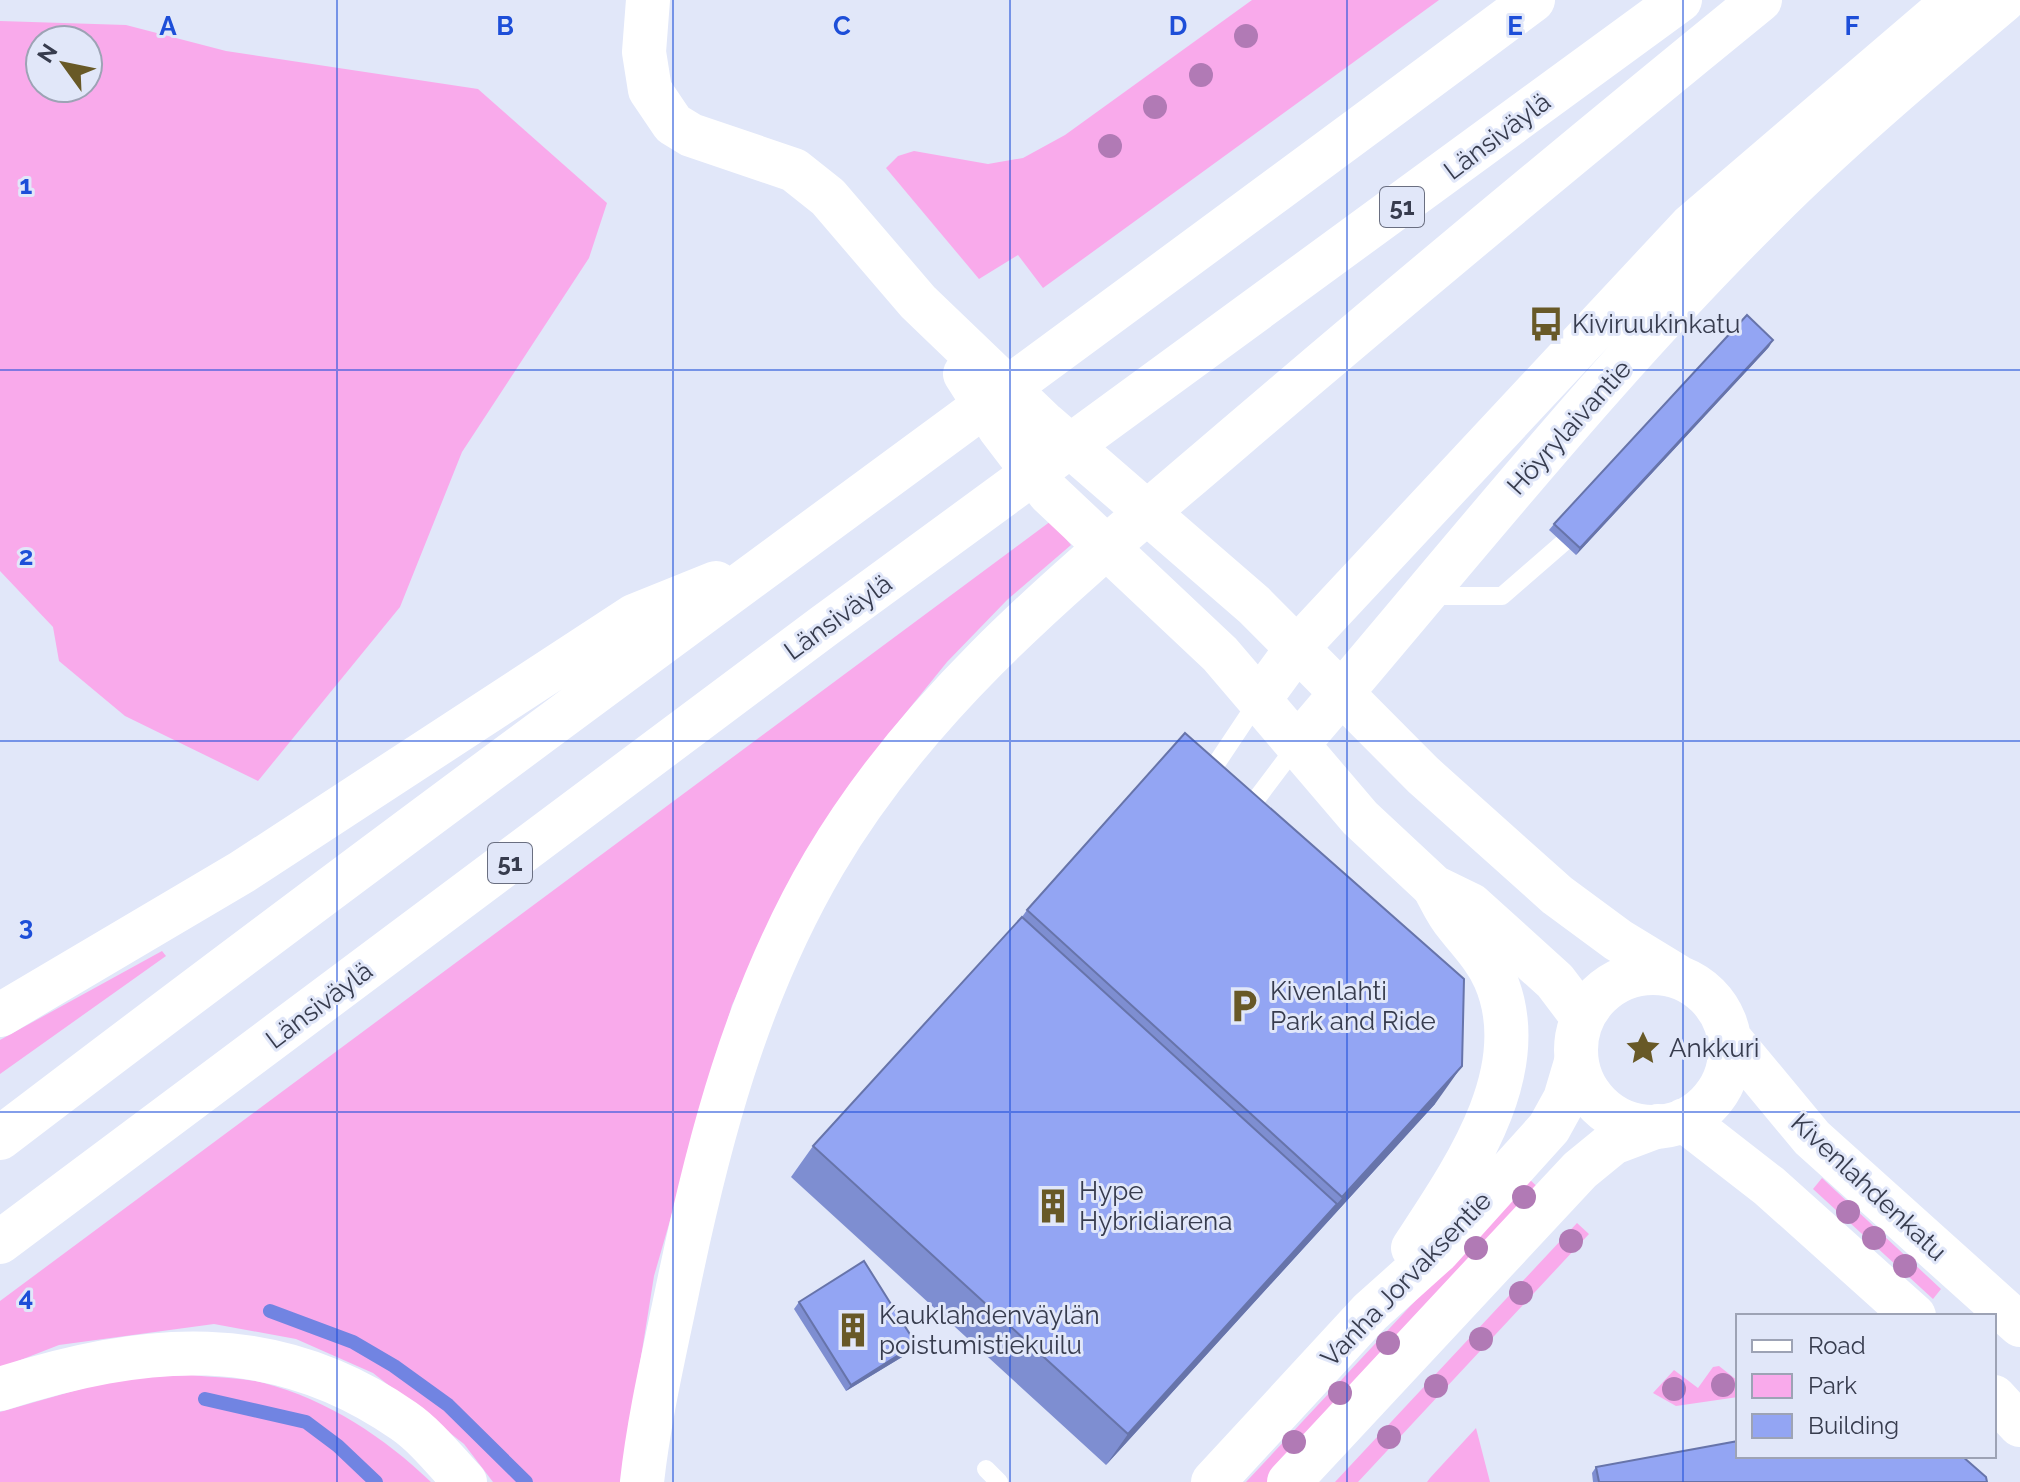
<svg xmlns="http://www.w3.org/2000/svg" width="2020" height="1482" viewBox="0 0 2020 1482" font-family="Raleway,sans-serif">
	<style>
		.green { fill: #f9aaeb; fill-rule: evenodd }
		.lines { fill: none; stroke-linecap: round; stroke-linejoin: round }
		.stream { stroke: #7184e2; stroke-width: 14 }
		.service { stroke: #fff; stroke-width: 18 }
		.tertiary { stroke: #fff; stroke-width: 44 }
		.primary { stroke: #fff; stroke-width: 44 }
		.motorway { stroke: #fff; stroke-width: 44 }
		.tree { fill: #b17ab5 }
		.wall { fill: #7e8ed1 }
		.shaded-wall { fill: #6774aa }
		.building { fill: #93a5f3; stroke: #6774aa; stroke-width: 2 }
		.grid { fill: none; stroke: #1d4ed8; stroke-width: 2; stroke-opacity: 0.55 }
		.labels { text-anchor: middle; stroke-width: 6; stroke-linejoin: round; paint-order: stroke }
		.shield { fill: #e1e7f9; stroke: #6a6f81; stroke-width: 2 }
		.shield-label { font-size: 24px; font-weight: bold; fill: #373c4e }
		.street-label { font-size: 26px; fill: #373c4e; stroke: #e1e7f9 }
		.poi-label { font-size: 26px; fill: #373c4e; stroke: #e1e7f9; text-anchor: start }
		.grid-label { font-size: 26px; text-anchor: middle; font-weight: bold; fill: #1d4ed8; stroke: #e1e7f9; stroke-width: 6; stroke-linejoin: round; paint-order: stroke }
	</style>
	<rect width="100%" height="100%" fill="#e1e7f9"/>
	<path class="green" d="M 1252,0 L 1439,0 L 1043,288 L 1018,255 L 979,279 L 886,168 L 898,156 L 914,151 L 988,164 L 1023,158 L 1065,135 Z
		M 0,21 L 126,25 L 226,51 L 478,89 L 607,203 L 589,258 L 462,452 L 400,607 L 258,781 L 125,716 L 59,661 L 53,627 L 0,571 ZM 40,40 L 88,40 L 88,88 L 40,88 Z
		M 1051,521 L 1071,545 L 1007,600 L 947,662 L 892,730 L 806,851 L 732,1005 L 654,1276 L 621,1482 L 493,1482 L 464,1444 L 373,1373 L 296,1339 L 214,1324 L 59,1345 L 0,1368 L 0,1301 Z
		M 162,951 L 166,956 L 0,1074 L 0,1040 Z
		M 1822,1178 L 1941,1289 L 1933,1299 L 1813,1189 Z
		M 1529,1179 L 1541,1190 L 1268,1482 L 1246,1482 Z
		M 1577,1223 L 1589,1234 L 1358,1482 L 1335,1482 Z
		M 1719,1366 L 1738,1381 L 1738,1397 L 1676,1406 L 1653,1393 L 1674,1370 L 1698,1388 L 1713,1367 Z
		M 191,1375 C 214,1378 241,1377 264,1383 C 328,1400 384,1437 431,1482 L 0,1482 L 0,1412 L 119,1378 Z
		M 1476,1428 L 1490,1482 L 1427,1482 L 1430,1478 Z"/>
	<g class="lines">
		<path class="stream" d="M 270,1311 L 353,1342 L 394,1366 L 448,1405 L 526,1482
			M 205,1399 L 306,1422 L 338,1446 L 376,1482"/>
		<path class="service" d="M 1428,596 L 1502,596 L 1563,543
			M 1206,779 L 1258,701
			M 1245,814 L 1297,745
			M 986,1469 L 999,1482"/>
		<path class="tertiary" d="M 648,0 L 644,52 L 650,90 L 673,124 L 691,135 L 794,170 L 828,197 L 918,302 L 1045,424 L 1254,605 L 1423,775 L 1557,895 L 1618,940 L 1677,976
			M 965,374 L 1000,429 L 1049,493 L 1220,654 L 1360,818 L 1434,887 L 1471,905 L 1555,981 L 1583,1018
			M 1259,700 L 1297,648 L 1691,226 L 1955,0
			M 1297,745 C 1460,556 1614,358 1795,184 C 1862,120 1933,60 2004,0
			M1576 1050a77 77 0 1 1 154 0a77 77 0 1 1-154 0Z
			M 1729,1038 L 1812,1138 L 2020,1325
			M 1684,1120 L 1769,1186 L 1914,1316
			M 1994,1397 L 2020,1425"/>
		<path class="primary" d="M 1413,1248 C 1462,1173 1535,1071 1495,979 C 1486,958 1470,942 1456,924 C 1447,914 1441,900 1434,887
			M 1213,1482 L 1370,1312 L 1438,1251 L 1549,1128 L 1565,1099 L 1576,1062
			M 1289,1482 L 1580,1170 L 1613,1143 L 1658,1126"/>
		<path class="motorway" d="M 0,1015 L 242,872 L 634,616 L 716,583
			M 0,1138 C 506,752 1023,380 1533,0
			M 0,1242 L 824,626 L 1680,0
			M 0,1389 C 144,1343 274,1330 404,1421 C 427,1437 446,1462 465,1482
			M 642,1482 C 649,1418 664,1355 677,1292 C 708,1142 746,996 824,863 C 925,691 1083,568 1232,440 C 1406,291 1582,145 1760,0"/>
	</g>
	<g class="tree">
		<circle cx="1246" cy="36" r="12"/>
		<circle cx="1201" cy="75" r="12"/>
		<circle cx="1155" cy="107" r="12"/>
		<circle cx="1110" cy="146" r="12"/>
		<circle cx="1524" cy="1197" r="12"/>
		<circle cx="1848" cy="1212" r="12"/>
		<circle cx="1874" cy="1238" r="12"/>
		<circle cx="1571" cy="1241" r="12"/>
		<circle cx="1476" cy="1248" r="12"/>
		<circle cx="1905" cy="1266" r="12"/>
		<circle cx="1521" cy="1293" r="12"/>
		<circle cx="1481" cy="1339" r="12"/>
		<circle cx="1388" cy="1343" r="12"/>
		<circle cx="1723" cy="1385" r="12"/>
		<circle cx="1436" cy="1386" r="12"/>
		<circle cx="1674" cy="1389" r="12"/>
		<circle cx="1340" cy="1393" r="12"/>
		<circle cx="1389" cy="1437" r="12"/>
		<circle cx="1294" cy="1442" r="12"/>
	</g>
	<path class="wall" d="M 1769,347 L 1576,555 L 1549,530 L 1554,524 Z
		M 1027,910 L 1435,1104 L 1106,1465 L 791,1177 L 813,1146 L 1022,917 Z
		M 799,1302 L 912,1351 L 846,1391 L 794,1309 Z
		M 1596,1467 L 1987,1482 L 1593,1482 L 1592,1473 Z"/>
	<path class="shaded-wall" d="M 1773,340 L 1769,347 L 1576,555 L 1580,548 Z
		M 1462,1066 L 1435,1104 L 1106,1465 L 1128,1434 Z
		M 916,1344 L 912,1351 L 846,1391 L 851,1385 Z"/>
	<path class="building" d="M 1747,315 L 1773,340 L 1580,548 L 1554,524 Z
		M 1185,733 L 1464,979 L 1462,1066 L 1342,1197 L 1027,910 Z
		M 1022,917 L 1337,1204 L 1128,1434 L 813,1146 Z
		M 864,1261 L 916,1344 L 851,1385 L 799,1302 Z
		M 1738,1441 L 1738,1456 L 1962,1456 L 1986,1477 L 1987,1482 L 1599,1482 L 1596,1467 Z"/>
	<path class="grid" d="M 337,0 L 337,1482M 673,0 L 673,1482M 1010,0 L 1010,1482M 1347,0 L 1347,1482M 1683,0 L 1683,1482M 0,370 L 2020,370M 0,741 L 2020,741M 0,1112 L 2020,1112"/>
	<defs>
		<g id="bus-bare" transform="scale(2.76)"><path d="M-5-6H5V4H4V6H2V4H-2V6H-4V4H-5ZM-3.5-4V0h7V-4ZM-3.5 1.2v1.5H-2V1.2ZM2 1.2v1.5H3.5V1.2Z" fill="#685927" stroke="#e1e7f9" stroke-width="2.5" paint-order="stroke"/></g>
		<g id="parking-bare" transform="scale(2.76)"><path d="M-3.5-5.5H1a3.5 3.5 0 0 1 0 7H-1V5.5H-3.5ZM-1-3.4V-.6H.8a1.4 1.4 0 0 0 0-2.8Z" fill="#685927" stroke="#e1e7f9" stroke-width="2.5" paint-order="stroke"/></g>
		<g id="sight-bare" transform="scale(2.76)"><path d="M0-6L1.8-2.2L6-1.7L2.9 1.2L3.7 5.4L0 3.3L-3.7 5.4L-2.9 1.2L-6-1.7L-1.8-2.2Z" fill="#685927" stroke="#e1e7f9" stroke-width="2.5" paint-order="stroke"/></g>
		<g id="building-bare" transform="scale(2.76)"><path d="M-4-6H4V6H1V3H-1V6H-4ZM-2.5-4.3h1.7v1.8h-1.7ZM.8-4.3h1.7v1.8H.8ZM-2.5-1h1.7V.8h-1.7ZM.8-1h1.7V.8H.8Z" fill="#685927" stroke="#e1e7f9" stroke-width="2.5" paint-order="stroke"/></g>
	</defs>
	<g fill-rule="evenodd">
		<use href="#bus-bare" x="1546" y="324"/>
		<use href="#parking-bare" x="1244" y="1006"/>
		<use href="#sight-bare" x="1643" y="1048"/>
		<use href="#building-bare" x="1053" y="1206"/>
		<use href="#building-bare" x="853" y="1330"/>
	</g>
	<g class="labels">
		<g class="shield">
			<rect x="1380" y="187" width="44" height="40" rx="6"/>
			<rect x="488" y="843" width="44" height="40" rx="6"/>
		</g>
		<g class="shield-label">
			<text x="1402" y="215">51</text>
			<text x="510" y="871">51</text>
		</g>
		<g class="street-label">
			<text transform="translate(1497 136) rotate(-37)" y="9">Länsiväylä</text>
			<text transform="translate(1569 427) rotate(-48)" y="9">Höyrylaivantie</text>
			<text transform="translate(838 617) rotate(-36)" y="9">Länsiväylä</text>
			<text transform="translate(319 1005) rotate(-37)" y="9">Länsiväylä</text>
			<text transform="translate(1869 1187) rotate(43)" y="9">Kivenlahdenkatu</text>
			<text transform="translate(1406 1279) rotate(-46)" y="9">Vanha Jorvaksentie</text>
		</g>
		<g class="poi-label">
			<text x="1572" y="333">Kiviruukinkatu</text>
			<text x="1270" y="1000">Kivenlahti<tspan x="1270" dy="30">Park and Ride</tspan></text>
			<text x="1669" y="1057">Ankkuri</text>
			<text x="1079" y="1200">Hype<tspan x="1079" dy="30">Hybridiarena</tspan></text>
			<text x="879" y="1324">Kauklahdenväylän<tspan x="879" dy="30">poistumistiekuilu</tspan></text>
		</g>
	</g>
	<g class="grid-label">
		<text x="168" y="35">A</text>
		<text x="505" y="35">B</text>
		<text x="842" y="35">C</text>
		<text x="1178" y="35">D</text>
		<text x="1515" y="35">E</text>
		<text x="1852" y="35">F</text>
		<text x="26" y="194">1</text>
		<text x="26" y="565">2</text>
		<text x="26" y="935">3</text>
		<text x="26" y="1306">4</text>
	</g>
	<rect x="1736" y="1314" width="260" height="144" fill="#e1e7f9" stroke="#9da3b5" stroke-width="2"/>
	<rect x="1752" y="1340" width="40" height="12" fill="#ffffff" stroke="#9da3b5" stroke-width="2"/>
	<text x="1808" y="1354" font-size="24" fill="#373c4e">Road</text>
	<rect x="1752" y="1374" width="40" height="24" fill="#f9aaeb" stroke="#9da3b5" stroke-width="2"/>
	<text x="1808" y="1394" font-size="24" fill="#373c4e">Park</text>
	<rect x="1752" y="1414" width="40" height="24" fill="#93a5f3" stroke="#9da3b5" stroke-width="2"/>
	<text x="1808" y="1434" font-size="24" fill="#373c4e">Building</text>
	<g transform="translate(64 64) rotate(303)"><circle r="38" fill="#e1e7f9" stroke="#9da3b5" stroke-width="2"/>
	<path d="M0-6L14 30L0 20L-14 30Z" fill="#685927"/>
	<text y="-12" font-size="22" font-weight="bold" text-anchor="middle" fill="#373c4e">N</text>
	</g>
</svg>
